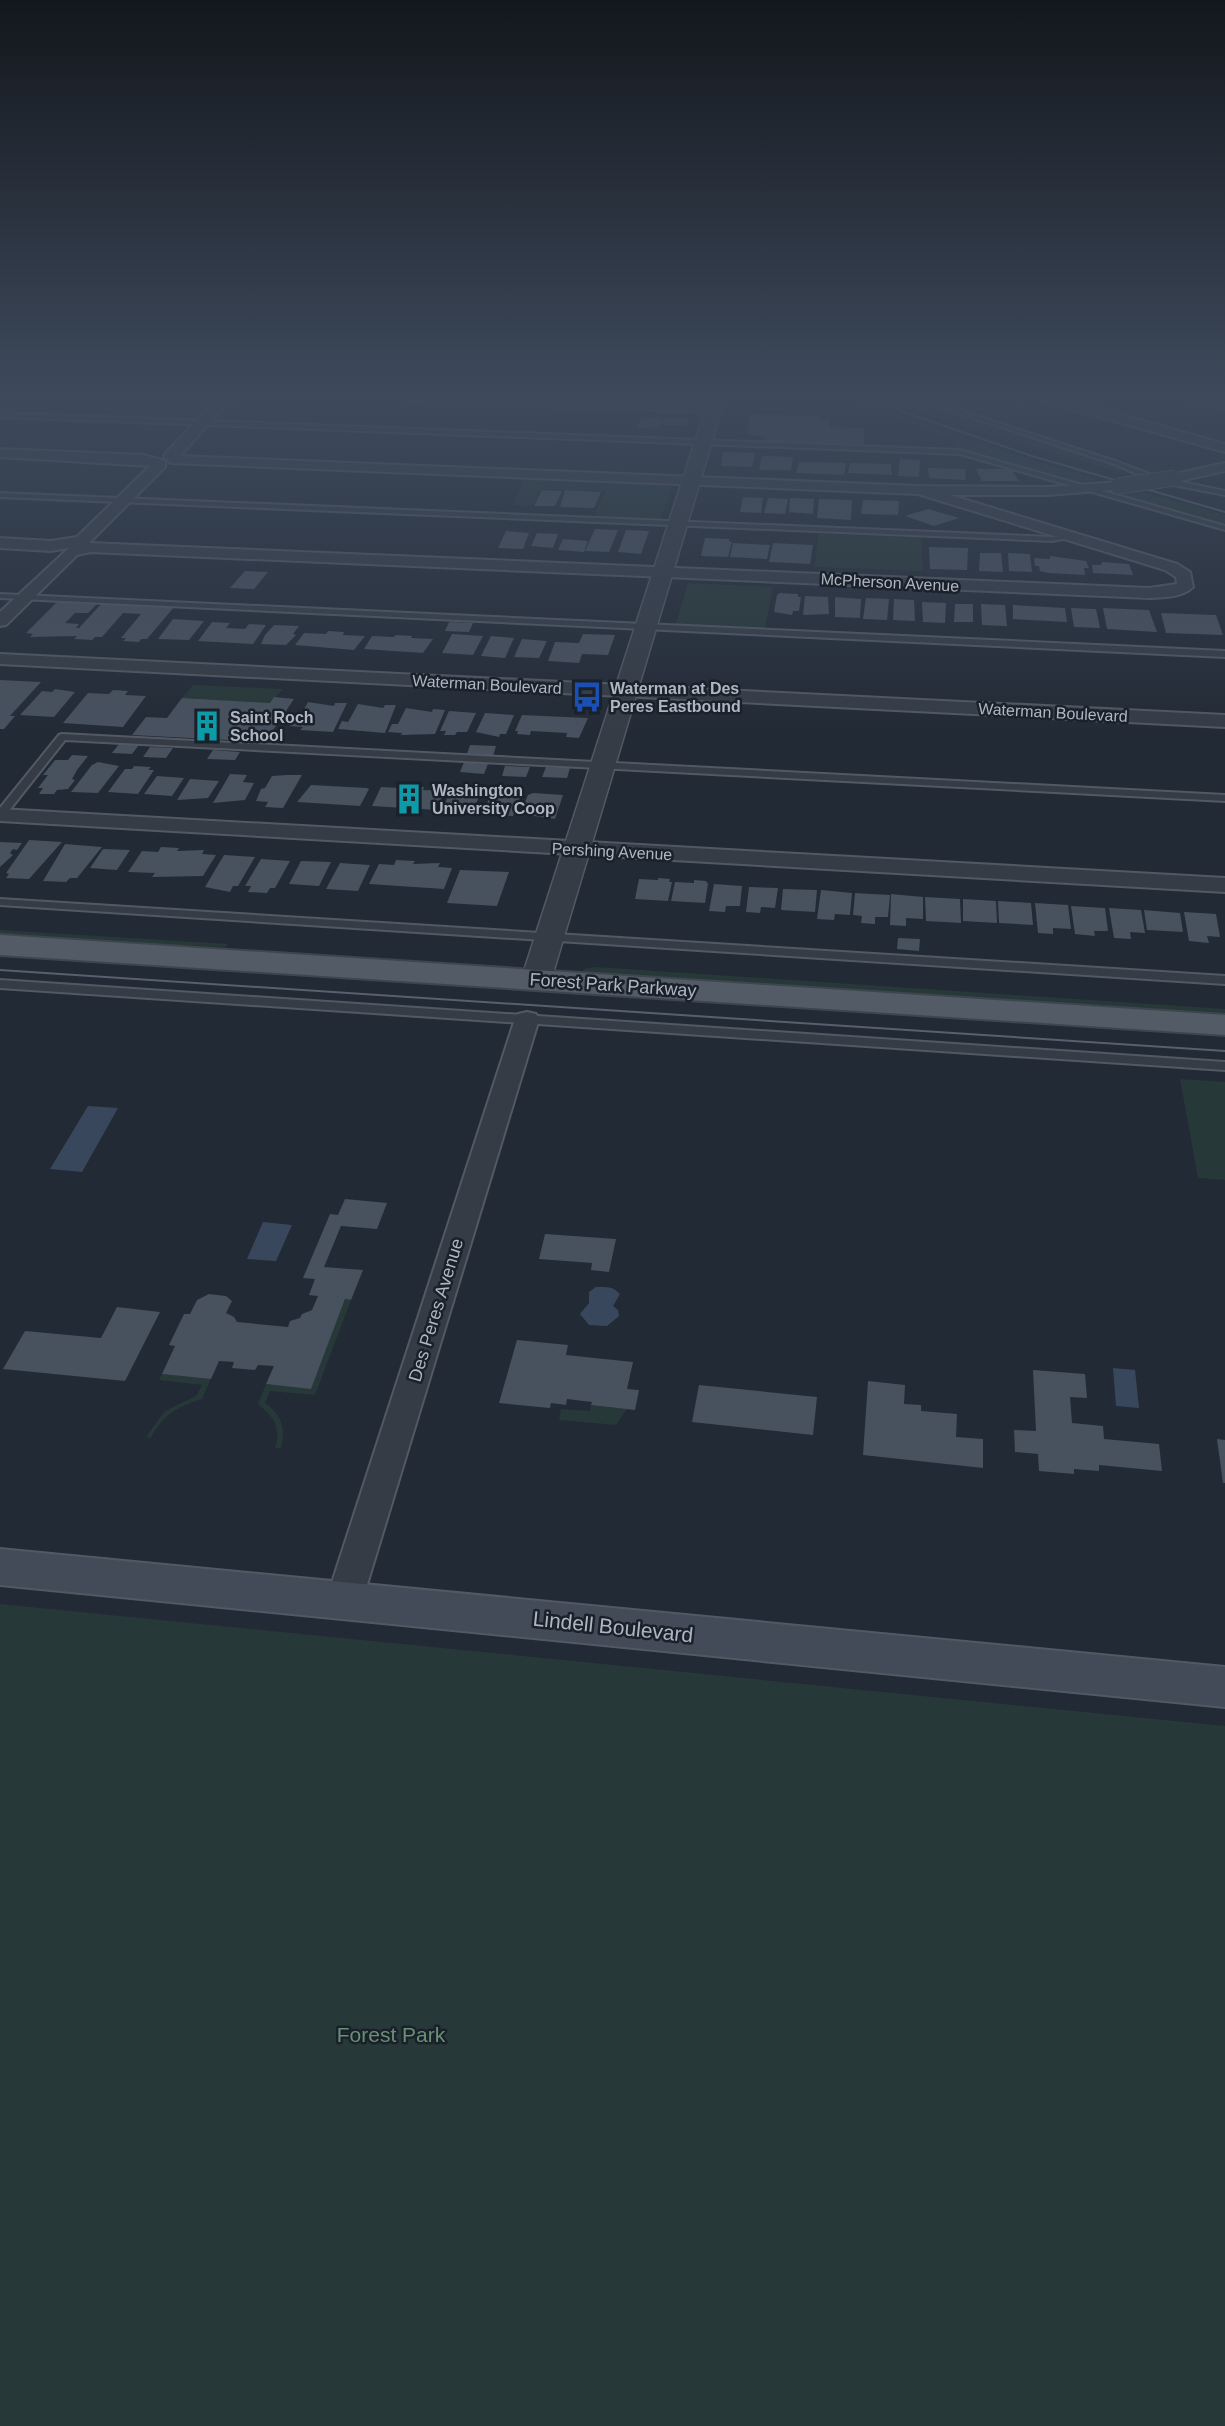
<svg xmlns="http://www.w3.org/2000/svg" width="1225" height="2426" viewBox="0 0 1225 2426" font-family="Arial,sans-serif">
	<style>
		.green { fill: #273838 }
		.water { fill: #39475d }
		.building { fill: #48515e }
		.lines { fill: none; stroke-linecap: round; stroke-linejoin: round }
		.service-casing { stroke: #525963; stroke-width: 4 }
		.minor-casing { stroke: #525963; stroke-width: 4 }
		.tertiary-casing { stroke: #525963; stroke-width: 3 }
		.secondary-casing { stroke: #525963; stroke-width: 4 }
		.primary-casing { stroke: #3e454f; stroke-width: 4 }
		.service { fill: #353c46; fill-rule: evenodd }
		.minor { fill: #353c46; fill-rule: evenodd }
		.tertiary { fill: #353c46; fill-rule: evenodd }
		.secondary { fill: #434b58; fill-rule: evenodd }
		.primary { fill: #535b66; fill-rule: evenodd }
		.tram { stroke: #57606c; stroke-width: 2 }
		.minor-bridge-casing { stroke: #525963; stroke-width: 17; stroke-linecap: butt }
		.minor-bridge { stroke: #353c46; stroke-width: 15 }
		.labels { text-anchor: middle; stroke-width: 5; stroke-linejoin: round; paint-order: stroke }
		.far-street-label { font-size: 16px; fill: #afb6c2; stroke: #1a212a }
		.far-poi-label { font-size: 16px; font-weight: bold; fill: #afb6c2; stroke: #1a212a; text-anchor: start }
		.street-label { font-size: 18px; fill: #afb6c2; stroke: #1a212a }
		.near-street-label { font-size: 21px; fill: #afb6c2; stroke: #1a212a }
		.near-park-label { font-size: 21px; fill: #699073; stroke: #1a212a }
	</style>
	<rect width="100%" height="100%" fill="#222a35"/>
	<path class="green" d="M 845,398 L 854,398 L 977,443 L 1099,480 L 1077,482 L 973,451 L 956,449 L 955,440 Z
		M 885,398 L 910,398 L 1112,464 L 1134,476 L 999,437 Z
		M 526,478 L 674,483 L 660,521 L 595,518 L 597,513 L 595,513 L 605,491 L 541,489 L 532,506 L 512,505 Z
		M 1143,492 L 1225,515 L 1225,525 L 1118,494 Z
		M 818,534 L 921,537 L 923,571 L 815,567 Z
		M 688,583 L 773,587 L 765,628 L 676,624 Z
		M 193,685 L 283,689 L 270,703 L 182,698 Z
		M 0,930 L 228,944 L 225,947 L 0,937 Z
		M 596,967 L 1225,1009 L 1225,1016 L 586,974 L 583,971 L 584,969 Z
		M 1180,1079 L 1225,1082 L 1225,1180 L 1198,1178 Z
		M 345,1299 L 351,1300 L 315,1395 L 270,1391 L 265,1403 C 282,1415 286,1428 281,1448 L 275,1448 C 282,1428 273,1416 258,1404 L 266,1384 L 311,1388 Z
		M 162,1374 L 211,1379 L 202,1399 C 179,1406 162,1415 151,1438 L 146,1437 L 165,1411 L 196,1396 L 202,1385 L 159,1380 Z
		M 591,1405 L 627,1409 L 616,1425 L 559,1420 L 561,1409 L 590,1411 Z
		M 0,1604 L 1225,1726 L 1225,2426 L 0,2426 Z"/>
	<path class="water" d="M 88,1106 L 118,1108 L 82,1172 L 50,1169 Z
		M 263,1222 L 292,1225 L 276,1261 L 247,1259 Z
		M 596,1287 C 606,1287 613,1286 620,1294 L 613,1306 L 618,1310 L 619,1316 L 607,1326 L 589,1325 L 580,1314 L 589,1303 L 589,1292 Z
		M 1113,1368 L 1135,1370 L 1139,1408 L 1116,1406 Z"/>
	<path class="building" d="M 750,414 L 819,416 L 819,420 L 830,420 L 830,427 L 864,428 L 864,446 L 764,441 L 765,437 L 747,434 Z
		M 641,417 L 662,418 L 659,427 L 637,428 Z
		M 664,418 L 688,419 L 686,426 L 661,425 Z
		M 723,452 L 755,453 L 752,467 L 721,466 Z
		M 762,456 L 793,457 L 791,470 L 759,470 Z
		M 900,459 L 920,460 L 919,477 L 898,476 Z
		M 799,462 L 846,463 L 844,475 L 796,473 Z
		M 850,463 L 891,464 L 892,475 L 848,473 Z
		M 928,468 L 965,469 L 966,480 L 929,478 Z
		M 976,469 L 1011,469 L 1019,481 L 982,481 Z
		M 542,490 L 562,491 L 555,506 L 534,506 Z
		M 565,490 L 601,492 L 594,508 L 560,507 Z
		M 743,497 L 763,498 L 761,513 L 740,512 Z
		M 768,498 L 788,499 L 785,514 L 764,513 Z
		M 790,498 L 814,499 L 813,514 L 789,512 Z
		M 819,499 L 852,500 L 851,520 L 817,518 Z
		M 863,500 L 899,501 L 898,515 L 861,514 Z
		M 928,509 L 959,518 L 934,526 L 905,516 Z
		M 595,529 L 618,530 L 609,552 L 585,551 Z
		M 626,530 L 649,531 L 641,554 L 618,552 Z
		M 506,531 L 529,533 L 523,549 L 498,548 Z
		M 537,533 L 558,534 L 553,548 L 531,546 Z
		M 705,538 L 729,539 L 729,541 L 732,542 L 728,557 L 701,556 Z
		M 563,539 L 588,541 L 584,552 L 558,550 Z
		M 733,543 L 770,545 L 767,559 L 730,557 Z
		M 773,543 L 813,545 L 810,564 L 769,562 Z
		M 929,547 L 968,548 L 967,570 L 930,569 Z
		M 980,553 L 1001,553 L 1003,572 L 979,571 Z
		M 1008,553 L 1030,554 L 1032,572 L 1009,571 Z
		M 1050,556 L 1086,561 L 1089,568 L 1084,568 L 1085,575 L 1049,573 L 1040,571 L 1039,566 L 1035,566 L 1034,558 L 1050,559 Z
		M 1102,562 L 1129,564 L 1133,575 L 1093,573 L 1092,565 L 1101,565 Z
		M 245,571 L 268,572 L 254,589 L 230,588 Z
		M 780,593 L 798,594 L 798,597 L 801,597 L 799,611 L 793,611 L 792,615 L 774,612 L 777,595 Z
		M 805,596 L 828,597 L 829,614 L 803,615 Z
		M 835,597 L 861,599 L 860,618 L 835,617 Z
		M 866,598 L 889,599 L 887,620 L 863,619 Z
		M 894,599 L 914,600 L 915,621 L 893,620 Z
		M 59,600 L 99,602 L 88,613 L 75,613 L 65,623 L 79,624 L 76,628 L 79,628 L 103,602 L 175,606 L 147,639 L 141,639 L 139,642 L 123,641 L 126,638 L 121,638 L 141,614 L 123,613 L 102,637 L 95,637 L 92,640 L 74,639 L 77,636 L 30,637 L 33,634 L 26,633 Z
		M 922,602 L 946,603 L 945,623 L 923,622 Z
		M 955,604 L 973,604 L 973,622 L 954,622 Z
		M 981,604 L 1005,605 L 1007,626 L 982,625 Z
		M 1013,605 L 1065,608 L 1067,622 L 1013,619 Z
		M 1071,608 L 1096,609 L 1100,628 L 1074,627 Z
		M 1103,608 L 1149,610 L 1157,632 L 1107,629 Z
		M 1161,613 L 1216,615 L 1223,635 L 1166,633 Z
		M 173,619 L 204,621 L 189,640 L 158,639 Z
		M 212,622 L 230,623 L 226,628 L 245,629 L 249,624 L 266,625 L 253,644 L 198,641 Z
		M 449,622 L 473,623 L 469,632 L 445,631 Z
		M 274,625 L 299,626 L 293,634 L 296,635 L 286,645 L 261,644 L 265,635 Z
		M 328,631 L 344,632 L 343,635 L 365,636 L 354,650 L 295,645 L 304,633 L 326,634 Z
		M 452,634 L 483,636 L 473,655 L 442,653 Z
		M 583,634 L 615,635 L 608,655 L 582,654 L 579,663 L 548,661 L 555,642 L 579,643 Z
		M 396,635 L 412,636 L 411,638 L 433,639 L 423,653 L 364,649 L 372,636 L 394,637 Z
		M 491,636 L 514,638 L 505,658 L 481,656 Z
		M 522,639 L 547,641 L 539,658 L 514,657 Z
		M 0,680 L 41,682 L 10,716 L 15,716 L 4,729 L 0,729 Z
		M 55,689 L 75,692 L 54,717 L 20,715 L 42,691 L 52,692 Z
		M 113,690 L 128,691 L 125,695 L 146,696 L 123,727 L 63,723 L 88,693 L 109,694 Z
		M 274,697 L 294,699 L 265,742 L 132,735 L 146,717 L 167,718 L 182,698 L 270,703 Z
		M 308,702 L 334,706 L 335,703 L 347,703 L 333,732 L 300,730 L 303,727 L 289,726 L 293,719 L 298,720 Z
		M 358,704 L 383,708 L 385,705 L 396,705 L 385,733 L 338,729 L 342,721 L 348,722 Z
		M 406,708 L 432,712 L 433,709 L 445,710 L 435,734 L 401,735 L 402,733 L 388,732 L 392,724 L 398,724 Z
		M 449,711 L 476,713 L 467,732 L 457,732 L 455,735 L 444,735 L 446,731 L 440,731 Z
		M 485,713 L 514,715 L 506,734 L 500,734 L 499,737 L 476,732 Z
		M 522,715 L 588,718 L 579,738 L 566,737 L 567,733 L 531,731 L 530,735 L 517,734 L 518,731 L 515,731 Z
		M 119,744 L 139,745 L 132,754 L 112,753 Z
		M 470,745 L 496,746 L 493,756 L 467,754 Z
		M 150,747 L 173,748 L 166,758 L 143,757 Z
		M 213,750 L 240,752 L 235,760 L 207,759 Z
		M 72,755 L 88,756 L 77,770 L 72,779 L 75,780 L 68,789 L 57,790 L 54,794 L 39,794 L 43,788 L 38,788 L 48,775 L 43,775 L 55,760 L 68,760 Z
		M 98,762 L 119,766 L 98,793 L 71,792 L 92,765 Z
		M 464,762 L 488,764 L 484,774 L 460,772 Z
		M 134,766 L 151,767 L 148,770 L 154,770 L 138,794 L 108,792 L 125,769 L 132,769 Z
		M 505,766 L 530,767 L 526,777 L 502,776 Z
		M 546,767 L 570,768 L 567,778 L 542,777 Z
		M 230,774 L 247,775 L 243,782 L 254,783 L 245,800 L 213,803 Z
		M 287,775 L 302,775 L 283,808 L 265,807 L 268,802 L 256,801 L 261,789 L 265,788 L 272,776 Z
		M 157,776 L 184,778 L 172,796 L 144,794 Z
		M 190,779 L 219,781 L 208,798 L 177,800 Z
		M 311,785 L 367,788 L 369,789 L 360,806 L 297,802 Z
		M 402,786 L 424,787 L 423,790 L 445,791 L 437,810 L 372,806 L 381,787 L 400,788 Z
		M 452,788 L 482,790 L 472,813 L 441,812 Z
		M 492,790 L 522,792 L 513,816 L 483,814 Z
		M 533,793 L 563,795 L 555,819 L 520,814 L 528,795 Z
		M 29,840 L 62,842 L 29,879 L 6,878 L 9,874 L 6,873 Z
		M 0,842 L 22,843 L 17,850 L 13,849 L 10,853 L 13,855 L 0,867 Z
		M 65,844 L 102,847 L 77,878 L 70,878 L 66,882 L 43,881 Z
		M 161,847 L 179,848 L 177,851 L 204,850 L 202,854 L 216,855 L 203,876 L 152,877 L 155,873 L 128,872 L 142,851 L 158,852 Z
		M 103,849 L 130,850 L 117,870 L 90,868 Z
		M 224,855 L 255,857 L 238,886 L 233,886 L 230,892 L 205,887 Z
		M 261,859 L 290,861 L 275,888 L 270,888 L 267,893 L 248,892 L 251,886 L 245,886 Z
		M 396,860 L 415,861 L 413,864 L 440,863 L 438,867 L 452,868 L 444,889 L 369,884 L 379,864 L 394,865 Z
		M 301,861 L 331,862 L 319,886 L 289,884 Z
		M 340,863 L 370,865 L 358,891 L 326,889 Z
		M 460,870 L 509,872 L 497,906 L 447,903 Z
		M 658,878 L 670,879 L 669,882 L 672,882 L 668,901 L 635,899 L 639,879 L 658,880 Z
		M 694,880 L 706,881 L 708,884 L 705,903 L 671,901 L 675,882 L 694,883 Z
		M 714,884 L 742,886 L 740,906 L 726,906 L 725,912 L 709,911 Z
		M 749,887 L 778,888 L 775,908 L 761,907 L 760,913 L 746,912 Z
		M 783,889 L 817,890 L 815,912 L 781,910 Z
		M 821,890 L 852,893 L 850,915 L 835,914 L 834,920 L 817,919 Z
		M 855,893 L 890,895 L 888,917 L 875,917 L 875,924 L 861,923 L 862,916 L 853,915 Z
		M 891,894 L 923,897 L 923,919 L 906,918 L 906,926 L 890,925 Z
		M 925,897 L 960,899 L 961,923 L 926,921 Z
		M 963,899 L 996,901 L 997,923 L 963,921 Z
		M 998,901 L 1031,903 L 1033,925 L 999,923 Z
		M 1035,903 L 1068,905 L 1071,929 L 1053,928 L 1053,934 L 1038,933 Z
		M 1071,906 L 1105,908 L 1108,931 L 1094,931 L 1095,936 L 1075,934 Z
		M 1109,908 L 1141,910 L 1145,933 L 1130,932 L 1131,939 L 1114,938 Z
		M 1144,910 L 1180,913 L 1183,932 L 1147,930 Z
		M 1184,912 L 1216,914 L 1220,937 L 1207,936 L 1209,943 L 1189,941 Z
		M 898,938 L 920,939 L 919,951 L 897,949 Z
		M 345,1199 L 387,1203 L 377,1229 L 341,1226 L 324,1267 L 363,1270 L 351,1300 L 345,1299 L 311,1389 L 266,1384 L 274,1366 L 258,1365 L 255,1370 L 232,1368 L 234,1362 L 219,1361 L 211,1379 L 162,1374 L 175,1346 L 169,1345 L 184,1314 L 190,1314 L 197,1300 L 209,1294 L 226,1296 L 232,1301 L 226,1313 L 234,1317 L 237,1322 L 288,1327 L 290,1321 L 300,1318 L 302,1314 L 312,1310 L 318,1296 L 309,1295 L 315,1279 L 303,1278 L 330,1214 L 338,1215 Z
		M 545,1234 L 616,1239 L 609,1272 L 591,1270 L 592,1263 L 539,1259 Z
		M 117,1307 L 160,1312 L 125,1381 L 3,1369 L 25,1331 L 101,1338 Z
		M 517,1340 L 568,1345 L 566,1355 L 633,1362 L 627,1389 L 639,1390 L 635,1410 L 591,1405 L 592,1402 L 567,1399 L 566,1405 L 551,1403 L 550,1408 L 499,1403 Z
		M 1033,1370 L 1085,1374 L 1087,1398 L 1070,1397 L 1072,1423 L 1103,1426 L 1104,1439 L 1159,1444 L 1162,1471 L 1099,1465 L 1099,1471 L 1074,1469 L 1074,1474 L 1039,1471 L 1038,1454 L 1015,1452 L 1014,1430 L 1036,1431 Z
		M 868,1381 L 905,1385 L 904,1404 L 921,1405 L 921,1411 L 957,1414 L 956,1437 L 983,1439 L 983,1468 L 863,1455 Z
		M 699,1385 L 817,1397 L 813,1435 L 692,1422 Z
		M 1217,1439 L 1225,1440 L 1225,1483 L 1223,1483 Z"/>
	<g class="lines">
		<g class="service-casing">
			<path id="service" d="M 913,398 L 922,398 L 1118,462 L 1158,477 L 1225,491 L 1225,495 L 1153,481 L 1114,464 Z
				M 1189,398 L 1199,398 L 1225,404 L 1225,408 Z
				M 0,413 L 960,450 L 1225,526 L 1225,530 L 960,454 L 0,417 Z
				M 0,493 L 1052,537 L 1071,535 L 1075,537 L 1052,541 L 0,497 Z
				M 0,594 L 1225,651 L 1225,657 L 0,598 Z
				M 62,734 L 1225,795 L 1225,801 L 65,740 L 4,817 L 0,818 L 0,808 L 59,735 Z
				M 0,899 L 1225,976 L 1225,984 L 0,905 Z
				M 0,980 L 1225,1062 L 1225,1070 L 0,988 Z"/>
		</g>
		<g class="minor-casing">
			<path id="minor" d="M 219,398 L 232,398 L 180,456 L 919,486 L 1048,487 L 1118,482 L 1125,486 L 1123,489 L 1048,495 L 950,495 L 1177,564 L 1190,572 L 1193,587 C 1181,598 1165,597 1149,598 L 91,552 L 77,555 L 6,625 L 0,626 L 0,612 L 69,548 L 51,551 L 0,548 L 0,538 L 51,541 L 77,537 L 150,466 L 0,457 L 0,449 L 144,455 L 165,461 L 165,467 L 89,543 L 1149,588 L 1177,584 L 1176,577 L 1165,570 L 918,494 L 171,463 L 164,456 L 166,453 Z
				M 406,398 L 526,398 L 714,404 L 721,408 L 714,412 L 412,402 Z
				M 1042,398 L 1062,398 L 1225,444 L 1225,452 L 1043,401 Z
				M 1225,463 L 1225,471 L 1175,482 L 1168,478 L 1170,475 Z
				M 0,654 L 1225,715 L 1225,727 L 0,664 Z
				M 0,809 L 1225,878 L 1225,892 L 0,821 Z
				M 527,1012 L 536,1014 L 539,1019 L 362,1601 L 356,1611 L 344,1615 L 332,1611 L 326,1601 L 515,1019 L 518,1014 Z"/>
		</g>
		<g class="tertiary-casing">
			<path id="tertiary" d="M 709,398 L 725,398 L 551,980 L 546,986 L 536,989 L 526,986 L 521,980 Z"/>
		</g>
		<g class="secondary-casing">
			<path id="secondary" d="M 0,1549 L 1225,1667 L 1225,1707 L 0,1585 Z"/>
		</g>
		<g class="primary-casing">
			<path id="primary" d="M 0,935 L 1225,1015 L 1225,1035 L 0,955 Z"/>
		</g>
		<use href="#service" class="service"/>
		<use href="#minor" class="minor"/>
		<use href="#tertiary" class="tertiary"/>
		<use href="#secondary" class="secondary"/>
		<use href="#primary" class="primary"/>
		<path class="tram" d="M 863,398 L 1032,456 L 1225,512
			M 0,970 L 1225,1051"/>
		<g class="minor-bridge-casing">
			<path id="minor-bridge" d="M 1118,486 L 1175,478"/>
		</g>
		<use href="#minor-bridge" class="minor-bridge"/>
	</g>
	<linearGradient id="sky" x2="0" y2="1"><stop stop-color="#13171d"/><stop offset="0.54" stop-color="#3e4a5c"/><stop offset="1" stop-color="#3e4a5c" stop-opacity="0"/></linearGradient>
	<rect width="1225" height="738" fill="url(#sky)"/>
	<defs>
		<g id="bus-bare" transform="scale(2.415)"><path d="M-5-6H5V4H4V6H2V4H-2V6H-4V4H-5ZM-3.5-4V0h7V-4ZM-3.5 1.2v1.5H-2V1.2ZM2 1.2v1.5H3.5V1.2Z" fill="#1a4fb4" stroke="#1a212a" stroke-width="2.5" paint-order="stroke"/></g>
		<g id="building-bare" transform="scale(2.415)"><path d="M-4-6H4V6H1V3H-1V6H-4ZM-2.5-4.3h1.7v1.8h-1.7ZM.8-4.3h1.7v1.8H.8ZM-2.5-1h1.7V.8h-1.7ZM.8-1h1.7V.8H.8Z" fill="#0f9aa8" stroke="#1a212a" stroke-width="2.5" paint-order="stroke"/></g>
	</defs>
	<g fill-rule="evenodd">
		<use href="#bus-bare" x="587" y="697"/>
		<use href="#building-bare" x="207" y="726"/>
		<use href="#building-bare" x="409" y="799"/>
	</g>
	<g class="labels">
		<g class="far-street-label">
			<text transform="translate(890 582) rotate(3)" y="6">McPherson Avenue</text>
			<text transform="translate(487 684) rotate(3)" y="6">Waterman Boulevard</text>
			<text transform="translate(1053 712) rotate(3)" y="6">Waterman Boulevard</text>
			<text transform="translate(612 851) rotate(3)" y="6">Pershing Avenue</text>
		</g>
		<g class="far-poi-label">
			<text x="610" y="694">Waterman at Des<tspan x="610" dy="18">Peres Eastbound</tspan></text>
			<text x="230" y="723">Saint Roch<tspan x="230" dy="18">School</tspan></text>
			<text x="432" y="796">Washington<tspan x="432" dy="18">University Coop</tspan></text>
		</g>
		<g class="street-label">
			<text transform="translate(613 985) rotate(4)" y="6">Forest Park Parkway</text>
			<text transform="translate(436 1310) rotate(-73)" y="6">Des Peres Avenue</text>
		</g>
		<g class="near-street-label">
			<text transform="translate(613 1627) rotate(6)" y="7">Lindell Boulevard</text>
		</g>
		<g class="near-park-label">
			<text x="391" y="2042">Forest Park</text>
		</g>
	</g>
</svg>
